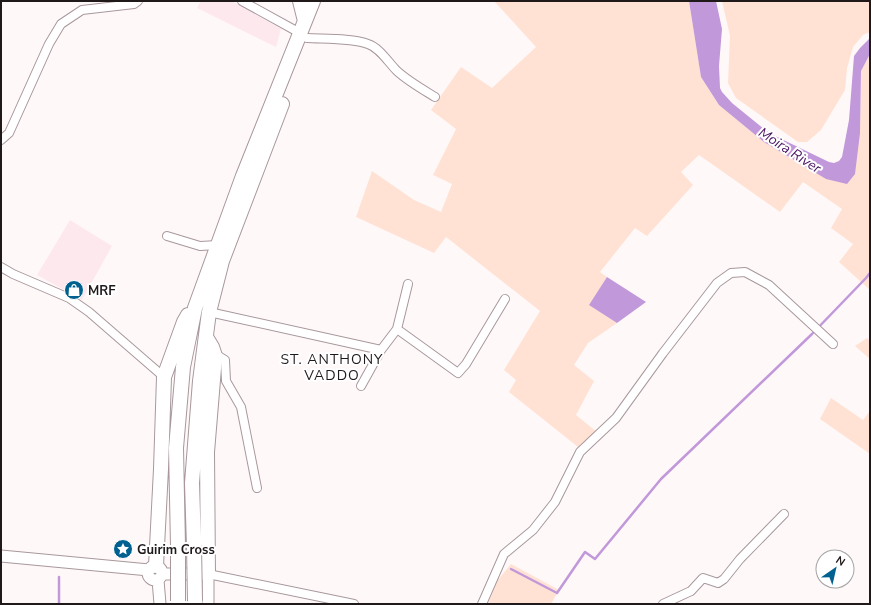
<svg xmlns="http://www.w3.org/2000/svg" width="871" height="605" viewBox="0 0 871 605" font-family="'Nunito Sans',sans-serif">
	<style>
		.built { fill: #fde8ed }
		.green { fill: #ffe2d3 }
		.water { fill: #c198da }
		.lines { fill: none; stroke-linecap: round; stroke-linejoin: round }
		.stream { stroke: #c198da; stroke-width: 2.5 }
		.street-casing { stroke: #a8989c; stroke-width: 10 }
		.secondary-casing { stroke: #a8989c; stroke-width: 13 }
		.highway-casing { stroke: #a8989c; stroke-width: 16 }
		.street { stroke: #fff; stroke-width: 8 }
		.secondary { stroke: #fff; stroke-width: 11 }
		.highway { stroke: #fff; stroke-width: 14 }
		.highway-bridge-casing { stroke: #a8989c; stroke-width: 16; stroke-linecap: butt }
		.highway-bridge { stroke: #fff; stroke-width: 14 }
		.labels { text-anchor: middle; stroke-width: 4; stroke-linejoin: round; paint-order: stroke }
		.poi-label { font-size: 13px; font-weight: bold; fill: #1f191a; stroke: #fff; text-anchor: start }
		.water-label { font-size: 14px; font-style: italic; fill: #481261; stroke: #fff }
		.neighbourhood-label { font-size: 14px; letter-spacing: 1px; fill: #1f191a; stroke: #fff }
	</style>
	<rect width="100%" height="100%" fill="#fff8f9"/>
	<path class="built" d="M 201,1 L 232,1 L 281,29 L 276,47 L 197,8 Z
		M 70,220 L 112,246 L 82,300 L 37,275 Z"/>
	<path class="green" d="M 494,1 L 689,1 L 701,77 L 719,105 L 826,179 L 860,133 L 861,71 L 870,54 L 870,290 L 839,262 L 853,244 L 831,228 L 842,209 L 803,182 L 780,212 L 699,155 L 681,172 L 693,185 L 647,236 L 635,228 L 600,272 L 607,277 L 590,305 L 617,323 L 588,343 L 574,365 L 594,381 L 576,415 L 597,432 L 578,447 L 509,392 L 516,380 L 504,370 L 540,311 L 446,237 L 434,253 L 356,217 L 372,171 L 414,200 L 441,212 L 452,184 L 433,175 L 456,129 L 431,110 L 461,67 L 492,88 L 536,47 Z
		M 722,1 L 870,1 L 870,32 L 863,35 L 853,47 L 847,68 L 845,90 L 821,130 L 807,142 L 798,142 L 736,98 L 728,83 L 730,36 Z
		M 867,338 L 870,341 L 870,359 L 855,346 Z
		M 831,398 L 863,420 L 870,411 L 870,454 L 820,419 Z
		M 511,564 L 559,590 L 551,604 L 488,604 L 497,581 Z"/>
	<path class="water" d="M 689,1 L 716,1 L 722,29 L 719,66 L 720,88 L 722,92 L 732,103 L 769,133 L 829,162 L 834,163 L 839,161 L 842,157 L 849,120 L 854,56 L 860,48 L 870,38 L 870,54 L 861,71 L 860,133 L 855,174 L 847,184 L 826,179 L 764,142 L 719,105 L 701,77 Z
		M 607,277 L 646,302 L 617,323 L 589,305 Z"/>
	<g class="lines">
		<path class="stream" d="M 511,569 L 557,593 L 585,552 L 595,559 L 661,479 L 812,334 L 866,278 L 870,273
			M 59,604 L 59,577"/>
		<g class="street-casing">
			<path id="street" d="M 242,1 L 300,33
				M 307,38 C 324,39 353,38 368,44 C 380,48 388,62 397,71 C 408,81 422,89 435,97
				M 1,140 L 9,133 L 49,44 L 61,24 L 82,10 L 134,4 L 138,1
				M 167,236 L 200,246 L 218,245
				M 1,267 L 13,274 L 69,298 L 89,312 L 164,377
				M 209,312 L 381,350 L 361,386
				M 397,329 L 458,373 L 466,364 L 505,299
				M 381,350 L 397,329 L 408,284
				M 215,354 L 225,360 L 226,381 L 241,407 L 257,488
				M 208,574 L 354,604
				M 482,604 L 504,554 L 533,530 L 555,502 L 580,452 L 616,418 L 663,353 L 717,283 L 731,273 L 745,272 L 769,285 L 833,344
				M 663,604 L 691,591 L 703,578 L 718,583 L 724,579 L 740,559 L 784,514"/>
		</g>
		<g class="secondary-casing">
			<path id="secondary" d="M 1,556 L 149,570
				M148 573a7 7 0 1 1 14 0a7 7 0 1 1-14 0Z
				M 162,574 L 208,574 L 208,604
				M 158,580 L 160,604"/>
		</g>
		<g class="highway-casing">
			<path id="highway" d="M 300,1 L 305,21
				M 206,337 L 212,347 L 215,356 L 207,452 L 208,574
				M 178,546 L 176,448 L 183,367 L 195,308 L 243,176 L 313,1
				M 194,546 L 192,483 L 200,381 L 209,312 L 222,261 L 282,104
				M 156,566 L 161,469 L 164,377 L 184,322 L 188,315"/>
		</g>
		<use href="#street" class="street"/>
		<use href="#secondary" class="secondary"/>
		<use href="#highway" class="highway"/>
		<g class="highway-bridge-casing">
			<path id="highway-bridge" d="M 194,546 L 195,601
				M 178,601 L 178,546"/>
		</g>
		<use href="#highway-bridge" class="highway-bridge"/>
	</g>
	<defs>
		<g id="shop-disc" transform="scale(1)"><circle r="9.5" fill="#006190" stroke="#fff"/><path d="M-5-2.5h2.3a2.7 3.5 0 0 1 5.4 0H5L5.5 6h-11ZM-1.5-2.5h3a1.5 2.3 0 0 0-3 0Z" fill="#fff"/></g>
		<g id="sight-disc" transform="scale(1)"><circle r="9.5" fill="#006190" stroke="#fff"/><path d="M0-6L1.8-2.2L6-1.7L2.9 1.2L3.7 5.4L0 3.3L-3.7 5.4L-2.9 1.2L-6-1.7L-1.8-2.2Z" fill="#fff"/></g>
	</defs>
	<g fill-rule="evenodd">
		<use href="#shop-disc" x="74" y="290"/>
		<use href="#sight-disc" x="123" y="549"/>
	</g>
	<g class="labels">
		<g class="poi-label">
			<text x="88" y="295">MRF</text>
			<text x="137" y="554">Guirim Cross</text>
		</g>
		<g class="water-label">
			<text transform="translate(790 150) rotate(33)" y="5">Moira River</text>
		</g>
		<g class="neighbourhood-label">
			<text x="332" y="364">ST. ANTHONY<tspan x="332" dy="16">VADDO</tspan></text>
		</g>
	</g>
	<rect width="871" height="605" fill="none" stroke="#1f191a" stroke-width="4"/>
	<g transform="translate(835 569) rotate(34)"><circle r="19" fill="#ffffff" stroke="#a5a3a3"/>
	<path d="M0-3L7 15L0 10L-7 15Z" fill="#006190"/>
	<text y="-6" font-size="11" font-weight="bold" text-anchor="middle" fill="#1f191a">N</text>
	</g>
</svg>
